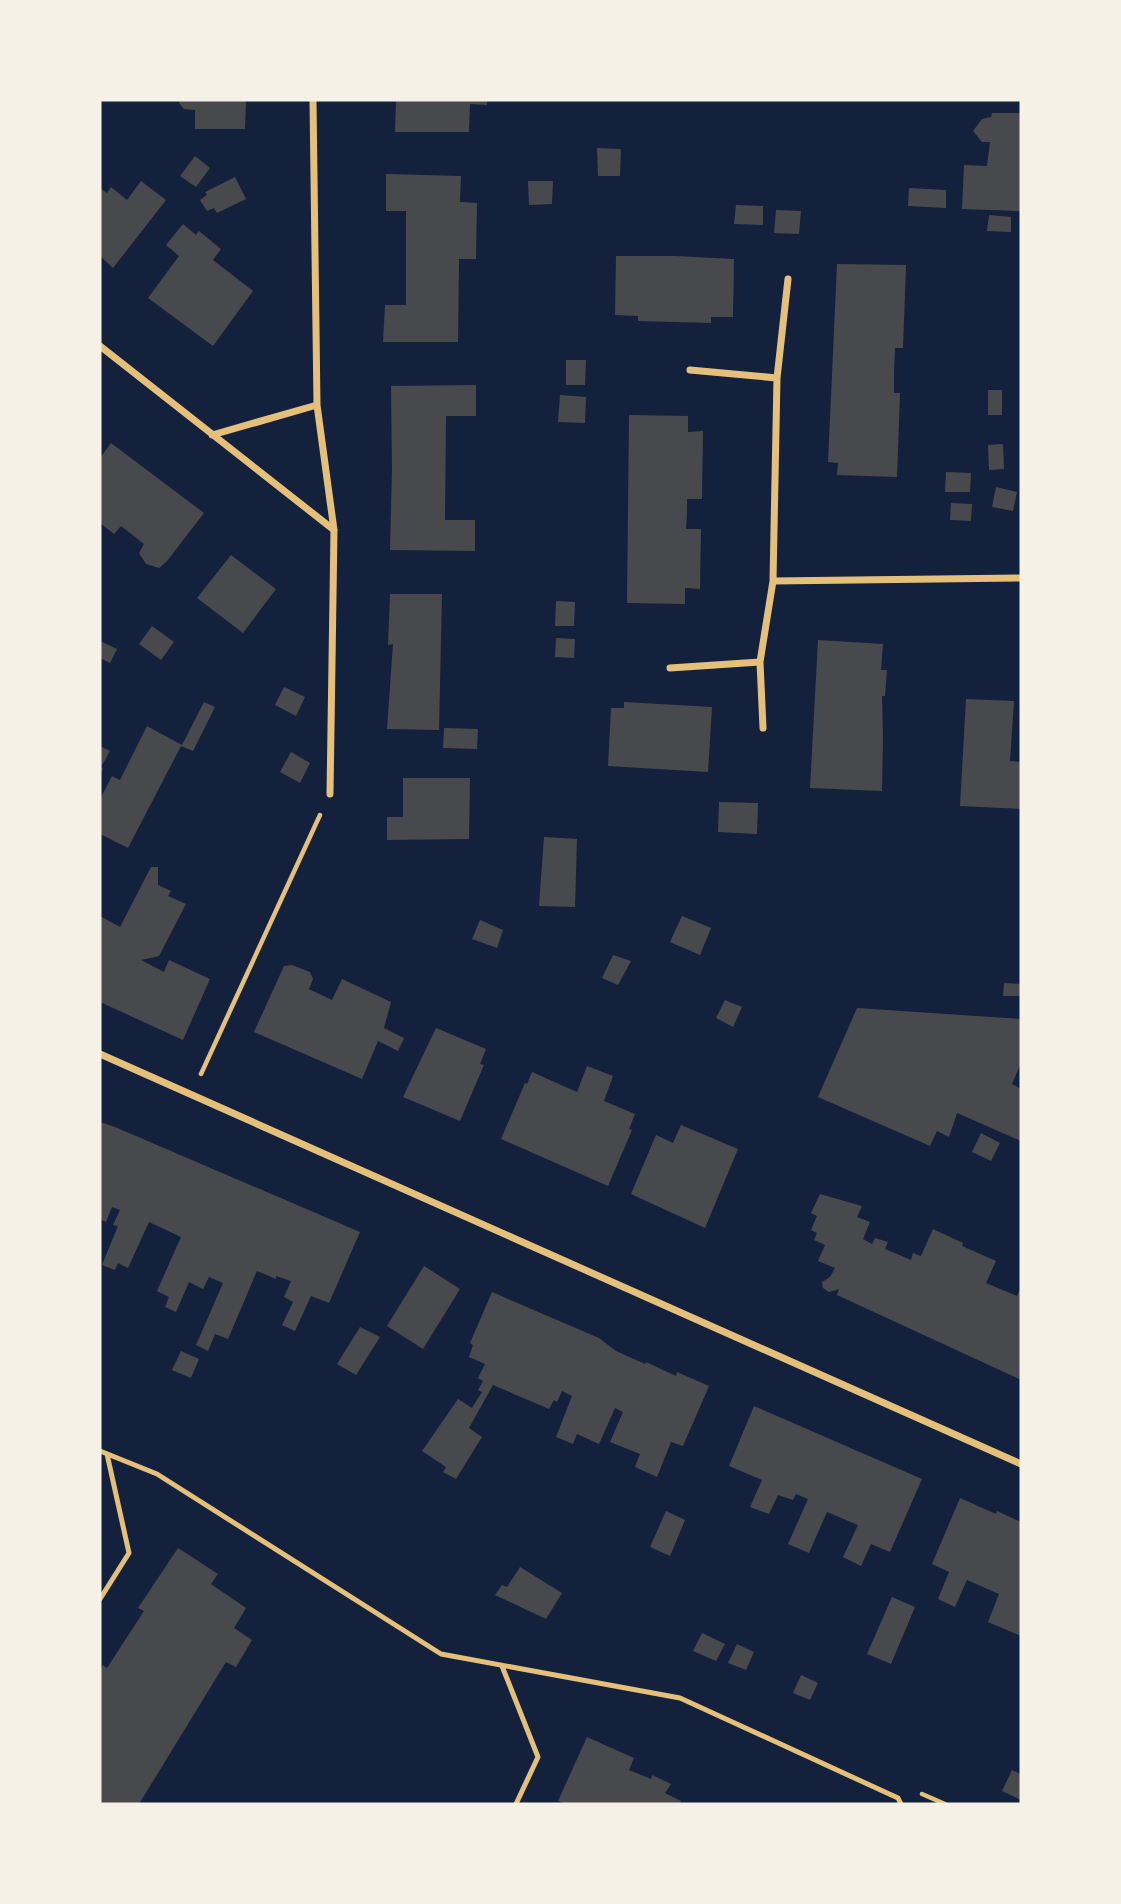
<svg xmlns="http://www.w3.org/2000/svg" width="1121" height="1904" viewBox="0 0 1121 1904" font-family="Karla,sans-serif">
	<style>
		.building { fill: #48494c }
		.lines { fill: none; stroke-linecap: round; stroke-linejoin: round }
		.path { stroke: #e5c07b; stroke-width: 4.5 }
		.service { stroke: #e5c07b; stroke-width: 5 }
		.minor { stroke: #e5c07b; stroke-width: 7 }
	</style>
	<rect width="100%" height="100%" fill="#14213d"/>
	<path class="building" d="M 179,100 L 246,100 L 245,129 L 195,129 L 195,110 L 184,109 L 179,103 Z
		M 396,100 L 487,100 L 487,105 L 470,104 L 469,132 L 395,132 Z
		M 992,113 L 1021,113 L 1021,211 L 962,209 L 964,165 L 987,166 L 990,142 L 982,142 L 973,131 L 982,119 L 991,117 Z
		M 597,148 L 621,149 L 620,176 L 598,176 Z
		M 195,156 L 210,168 L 196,187 L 180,176 Z
		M 386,174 L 461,176 L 460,202 L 477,203 L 476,259 L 459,259 L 458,342 L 383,342 L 385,305 L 406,305 L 406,211 L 386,211 Z
		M 235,177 L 246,199 L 217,213 L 214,208 L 207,211 L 200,200 L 207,195 L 205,192 Z
		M 141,181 L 166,200 L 113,268 L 100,256 L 100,188 L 107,193 L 111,187 L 127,200 Z
		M 528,181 L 553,181 L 552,204 L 529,205 Z
		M 909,188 L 946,190 L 946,208 L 908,206 Z
		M 736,205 L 763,206 L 763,225 L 734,224 Z
		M 776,210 L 801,211 L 799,234 L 774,233 Z
		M 989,215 L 1011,217 L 1011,232 L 987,231 Z
		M 183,224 L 196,235 L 199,231 L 221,249 L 213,260 L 253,291 L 213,346 L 148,298 L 179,256 L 166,245 Z
		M 616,256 L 675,256 L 734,259 L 733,317 L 711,317 L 711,323 L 674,322 L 638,321 L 638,316 L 615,315 Z
		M 837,264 L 906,265 L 903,348 L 895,348 L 894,372 L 894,393 L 900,393 L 897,477 L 837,475 L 838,463 L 828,462 Z
		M 566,360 L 586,360 L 585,385 L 566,385 Z
		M 476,385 L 476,416 L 446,416 L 445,520 L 475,520 L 475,551 L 390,550 L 392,469 L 391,386 Z
		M 988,390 L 1002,390 L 1002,415 L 988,415 Z
		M 560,395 L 586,397 L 585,423 L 558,422 Z
		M 629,415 L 688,416 L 688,432 L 703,431 L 702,499 L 687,499 L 687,514 L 686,529 L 701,529 L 700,589 L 685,588 L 685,604 L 627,603 Z
		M 111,443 L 204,513 L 167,561 L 159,568 L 146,564 L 139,553 L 144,544 L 121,526 L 114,534 L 100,523 L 100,458 Z
		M 1003,444 L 1004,469 L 989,470 L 988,445 Z
		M 946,472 L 971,473 L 970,492 L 945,492 Z
		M 996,487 L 1017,492 L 1013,511 L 992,507 Z
		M 951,503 L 972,504 L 971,521 L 950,520 Z
		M 231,555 L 276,589 L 243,633 L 197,598 Z
		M 390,594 L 442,594 L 439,730 L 387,729 L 393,644 L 388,645 Z
		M 556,601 L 575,602 L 574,626 L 555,626 Z
		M 152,626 L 174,642 L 161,660 L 139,644 Z
		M 556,638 L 575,639 L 574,658 L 555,657 Z
		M 818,640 L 883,644 L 881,670 L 887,670 L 885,696 L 882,696 L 883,740 L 882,791 L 810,788 Z
		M 100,641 L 117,649 L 110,663 L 100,658 Z
		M 284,687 L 305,697 L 296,716 L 275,705 Z
		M 966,699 L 1014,701 L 1010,761 L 1021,762 L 1021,809 L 960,806 Z
		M 204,702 L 215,707 L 193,751 L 181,746 L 128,848 L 100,834 L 100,799 L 112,776 L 120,780 L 147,726 L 182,745 Z
		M 624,702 L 712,707 L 708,772 L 608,766 L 611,708 L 624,708 Z
		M 444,728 L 478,729 L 477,749 L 443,748 Z
		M 100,746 L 110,751 L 101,767 L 103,769 L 100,776 Z
		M 291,752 L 310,763 L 300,783 L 280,772 Z
		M 403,778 L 470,778 L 469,839 L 387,840 L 387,817 L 403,817 Z
		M 719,802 L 758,803 L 757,834 L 718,832 Z
		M 544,837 L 577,839 L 575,907 L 539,906 Z
		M 151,867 L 158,867 L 158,885 L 171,891 L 168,896 L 186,904 L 159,956 L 141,960 L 164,972 L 169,960 L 210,979 L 183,1040 L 100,1002 L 100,916 L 120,927 Z
		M 682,916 L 711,928 L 700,955 L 670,942 Z
		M 480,920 L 503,930 L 497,948 L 472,939 Z
		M 613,955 L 631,961 L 618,985 L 602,978 Z
		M 292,965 L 310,972 L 313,979 L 309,989 L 332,1000 L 342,979 L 391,1002 L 384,1028 L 404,1038 L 398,1051 L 378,1041 L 362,1079 L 254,1032 L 284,966 Z
		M 1004,983 L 1021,984 L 1021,996 L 1003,996 Z
		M 725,1000 L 742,1007 L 733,1027 L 716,1018 Z
		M 857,1008 L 1021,1019 L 1021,1063 L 1012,1084 L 1021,1089 L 1021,1141 L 957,1113 L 949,1137 L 937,1131 L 930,1146 L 818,1097 Z
		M 436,1028 L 486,1049 L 480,1064 L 484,1065 L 460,1121 L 403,1097 Z
		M 587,1066 L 613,1076 L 604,1101 L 635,1114 L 629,1129 L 632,1130 L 608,1186 L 501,1139 L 525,1083 L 527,1084 L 532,1072 L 577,1092 Z
		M 100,1122 L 115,1127 L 360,1232 L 329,1303 L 311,1296 L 295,1331 L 282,1325 L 293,1302 L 284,1297 L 291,1281 L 276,1276 L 276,1279 L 257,1271 L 228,1339 L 215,1334 L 208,1351 L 196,1345 L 223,1283 L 209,1277 L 203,1289 L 189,1282 L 176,1312 L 165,1307 L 169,1297 L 157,1291 L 181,1237 L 149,1222 L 128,1268 L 118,1263 L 115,1270 L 102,1265 L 118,1226 L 113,1225 L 120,1210 L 112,1207 L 106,1222 L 100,1219 Z
		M 681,1125 L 738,1149 L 705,1228 L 631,1194 L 656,1135 L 673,1143 Z
		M 981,1133 L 1000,1143 L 991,1161 L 972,1152 Z
		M 820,1194 L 862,1206 L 857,1217 L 870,1222 L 863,1239 L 872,1244 L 875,1238 L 888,1242 L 885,1249 L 911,1260 L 913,1253 L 921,1256 L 933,1229 L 963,1243 L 962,1246 L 996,1261 L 986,1283 L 1017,1296 L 1021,1287 L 1021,1380 L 837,1295 L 839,1289 L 829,1292 L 823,1288 L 822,1282 L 830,1277 L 835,1268 L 818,1261 L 825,1245 L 814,1240 L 817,1233 L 811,1230 L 817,1216 L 811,1213 Z
		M 424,1266 L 460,1289 L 423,1349 L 387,1326 Z
		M 492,1292 L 599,1338 L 616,1351 L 645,1364 L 646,1362 L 676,1376 L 677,1372 L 709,1386 L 683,1446 L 671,1442 L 657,1477 L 635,1467 L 640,1454 L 610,1442 L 623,1412 L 615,1408 L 599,1444 L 577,1434 L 573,1444 L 556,1437 L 572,1396 L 562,1391 L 557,1402 L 554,1400 L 549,1409 L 493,1385 L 469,1428 L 482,1437 L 456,1479 L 443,1472 L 446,1467 L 422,1451 L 458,1399 L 472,1408 L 482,1392 L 478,1390 L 483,1381 L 478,1378 L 485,1364 L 469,1357 L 473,1345 L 470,1343 Z
		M 360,1327 L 380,1337 L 356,1375 L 337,1364 Z
		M 181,1351 L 199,1359 L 191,1378 L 172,1370 Z
		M 754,1406 L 922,1479 L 890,1552 L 871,1544 L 861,1566 L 843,1557 L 858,1525 L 827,1512 L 809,1553 L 788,1544 L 808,1499 L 796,1494 L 793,1500 L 778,1495 L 769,1514 L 750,1507 L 762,1480 L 729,1466 Z
		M 960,1498 L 996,1514 L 997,1511 L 1021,1522 L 1021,1636 L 988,1622 L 999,1594 L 967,1580 L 955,1607 L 938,1599 L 949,1572 L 932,1564 Z
		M 666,1511 L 685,1520 L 670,1556 L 650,1547 Z
		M 178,1548 L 218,1574 L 211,1584 L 246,1608 L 234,1628 L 252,1640 L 236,1667 L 226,1662 L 139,1804 L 100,1804 L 100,1669 L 103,1665 L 107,1668 L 144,1611 L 138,1608 Z
		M 520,1567 L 562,1593 L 546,1619 L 495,1595 L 502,1585 L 507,1587 Z
		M 892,1597 L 915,1607 L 891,1664 L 867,1654 Z
		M 702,1633 L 725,1644 L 716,1661 L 693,1651 Z
		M 737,1644 L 754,1652 L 746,1670 L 728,1663 Z
		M 801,1675 L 818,1683 L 810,1700 L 793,1693 Z
		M 587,1737 L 634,1758 L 629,1770 L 651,1779 L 652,1775 L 671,1784 L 665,1793 L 681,1801 L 680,1804 L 566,1804 L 558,1801 Z
		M 1012,1770 L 1021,1774 L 1021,1800 L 1002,1791 Z"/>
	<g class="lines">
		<path class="path" d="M 201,1074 L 320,815
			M 922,1794 L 945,1804"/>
		<path class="service" d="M 100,1451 L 157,1474 L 441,1654 L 680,1698 L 898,1798 L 901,1804
			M 100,1599 L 129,1553 L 107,1454
			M 502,1666 L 538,1757 L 516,1804"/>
		<path class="minor" d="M 313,100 L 317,405 L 334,530 L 330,794
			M 788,279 L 777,378 L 773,581 L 1021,578
			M 100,346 L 334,530
			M 690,370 L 777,378
			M 212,435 L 317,405
			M 670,668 L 760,662
			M 763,728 L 760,662 L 773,581
			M 100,1054 L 1021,1464"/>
	</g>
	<rect width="1121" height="1904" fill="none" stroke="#f6f1e7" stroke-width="203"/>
</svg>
